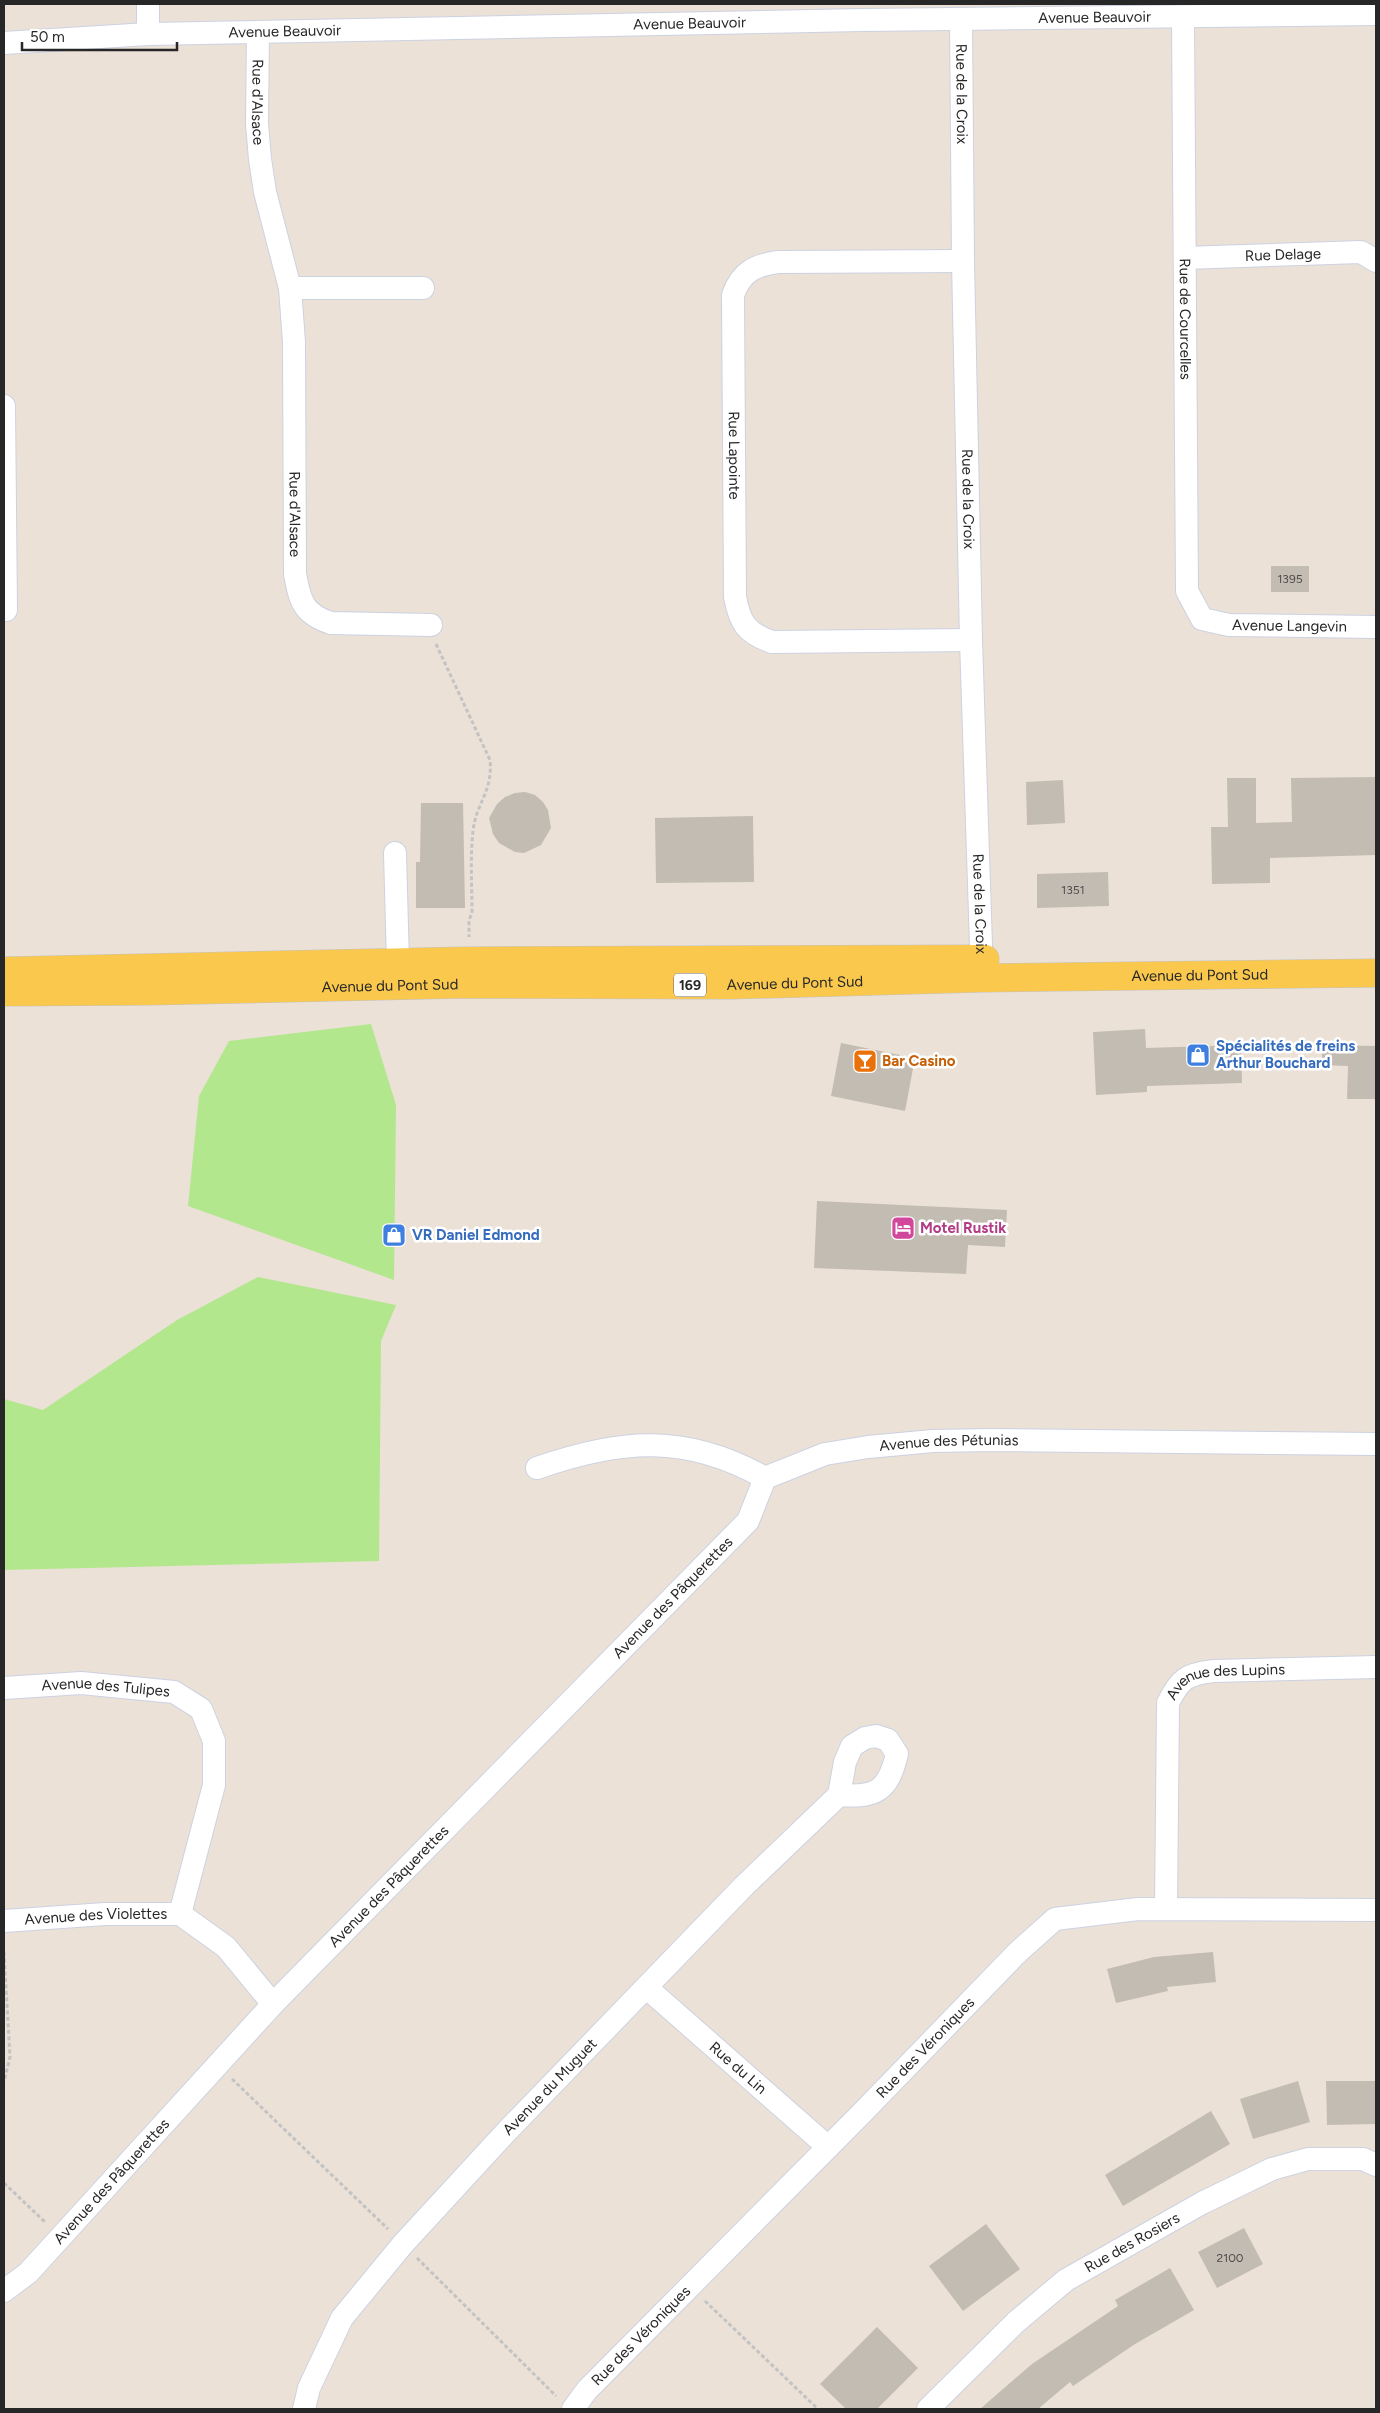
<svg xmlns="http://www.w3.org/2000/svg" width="1380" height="2413" viewBox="0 0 1380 2413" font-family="Figtree,sans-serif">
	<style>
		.green { fill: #b2e78e }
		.building { fill: #c2bcb3 }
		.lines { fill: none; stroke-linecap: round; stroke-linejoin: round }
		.minor-casing { stroke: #ccd2e2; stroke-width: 24 }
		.major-casing { stroke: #c3c3c3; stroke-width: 29 }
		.path { stroke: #c3c3c3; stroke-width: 3; stroke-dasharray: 4 2.5; stroke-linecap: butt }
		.minor { stroke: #fff; stroke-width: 22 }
		.major { stroke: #fac84d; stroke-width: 28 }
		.labels { text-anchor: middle; stroke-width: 5; stroke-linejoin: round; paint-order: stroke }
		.number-label { font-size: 12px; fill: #4e4c4a }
		.shield { fill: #fff; stroke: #686868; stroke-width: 1 }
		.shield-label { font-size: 14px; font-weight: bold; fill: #272727 }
		.street-label { font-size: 15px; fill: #272727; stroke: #fff }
		.shop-label { font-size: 15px; font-weight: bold; fill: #366cbe; stroke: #fff; text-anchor: start }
		.food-label { font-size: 15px; font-weight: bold; fill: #c56008; stroke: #fff; text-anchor: start }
		.hotel-label { font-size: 15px; font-weight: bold; fill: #b23c85; stroke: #fff; text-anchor: start }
	</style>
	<rect width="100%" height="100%" fill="#ebe1d7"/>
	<path class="green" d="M 371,1024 L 396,1105 L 394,1280 L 188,1206 L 199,1096 L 229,1041 Z
		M 258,1277 L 396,1305 L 381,1341 L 379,1561 L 4,1570 L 4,1399 L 43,1410 L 177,1320 Z"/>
	<path class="building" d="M 1271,566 L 1309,566 L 1309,592 L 1271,592 Z
		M 1376,777 L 1376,855 L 1270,858 L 1270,883 L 1212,884 L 1211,827 L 1228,827 L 1227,778 L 1256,778 L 1256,823 L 1292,822 L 1291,778 Z
		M 1063,780 L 1065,823 L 1027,825 L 1026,782 Z
		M 525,792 L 535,795 L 543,802 L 548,810 L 551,828 L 541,845 L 524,853 L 515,852 L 499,843 L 493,834 L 489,818 L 497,804 L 505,797 L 515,793 Z
		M 421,803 L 463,803 L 465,908 L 416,908 L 416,862 L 420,862 Z
		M 753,816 L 754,882 L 656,883 L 655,818 Z
		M 1108,872 L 1109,906 L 1037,908 L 1037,874 Z
		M 1145,1029 L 1146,1048 L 1241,1045 L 1242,1083 L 1147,1086 L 1147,1092 L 1096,1095 L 1093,1032 Z
		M 841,1043 L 915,1058 L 905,1111 L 831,1096 Z
		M 1322,1045 L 1376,1046 L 1376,1099 L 1347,1099 L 1348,1066 L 1322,1065 Z
		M 817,1201 L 1007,1210 L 1005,1247 L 968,1245 L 966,1274 L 814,1268 Z
		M 1213,1952 L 1216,1982 L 1167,1987 L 1168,1991 L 1116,2003 L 1107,1969 L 1154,1957 Z
		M 1298,2081 L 1310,2122 L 1253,2139 L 1240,2099 Z
		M 1326,2081 L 1376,2081 L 1376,2124 L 1327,2125 Z
		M 1211,2111 L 1230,2144 L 1123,2206 L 1105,2175 Z
		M 986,2224 L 1020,2269 L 963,2311 L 929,2266 Z
		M 1244,2228 L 1263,2264 L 1217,2288 L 1198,2252 Z
		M 1170,2268 L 1194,2310 L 1135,2344 L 1073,2386 L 1070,2382 L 1038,2409 L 980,2409 L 1032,2364 L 1118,2306 L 1115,2300 Z
		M 877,2327 L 918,2368 L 877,2409 L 846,2409 L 820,2384 Z"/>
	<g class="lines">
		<g class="minor-casing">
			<g id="minor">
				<path id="s1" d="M 1183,17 L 1187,591 L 1202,619 L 1229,625 L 1376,627"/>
				<path id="s2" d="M 961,19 L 963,261 L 971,640 L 982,976"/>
				<path id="s3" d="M 258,32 L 257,124 L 260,159 L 265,192 L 290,288 L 294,342 L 295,574 C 300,601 303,614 331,623 L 431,625"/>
				<path d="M 148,34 L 148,4"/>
				<path id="s4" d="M 4,43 L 148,34 L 862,20 L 1376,14"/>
				<path id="s5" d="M 1185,258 L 1361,252 L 1376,261"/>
				<path id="s6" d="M 963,261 L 778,262 C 755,265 741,272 733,295 L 735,597 C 740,623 746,633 772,642 L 971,640"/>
				<path d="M 290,288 L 423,288"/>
				<path d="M 4,406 L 6,610"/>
				<path d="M 395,853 L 398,963"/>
				<path id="s7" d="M 537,1468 C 620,1439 686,1433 765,1478 L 825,1454 L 868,1447 L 933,1441 L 990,1440 L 1376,1444"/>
				<path id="s8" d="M 4,1688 L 81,1683 L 174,1692 L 201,1709 L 214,1741 L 214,1785 L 180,1914"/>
				<path id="s9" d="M 1166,1909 L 1168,1703 C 1180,1679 1186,1674 1214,1671 L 1376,1667"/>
				<path id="s10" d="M 4,1921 L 105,1914 L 180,1914 L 226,1947 L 273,2004"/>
				<path id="s11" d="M 647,1988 L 828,2147"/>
				<path id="s12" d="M 4,2291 L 28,2273 L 273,2004 L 748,1521 L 765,1478"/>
				<path id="s13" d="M 304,2409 L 309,2388 L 342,2318 L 403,2244 L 508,2130 L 744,1886 L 839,1795 L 845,1762 L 852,1746 L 865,1738 L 876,1736 L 888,1740 L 897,1754 C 888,1791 876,1798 839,1795"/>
				<path id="s14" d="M 573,2409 L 587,2390 L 861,2114 L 1018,1952 L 1055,1919 L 1138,1909 L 1376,1910"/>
				<path id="s15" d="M 928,2409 L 1016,2322 L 1066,2280 L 1202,2203 L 1272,2169 L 1308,2159 L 1363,2159 L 1376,2165"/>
			</g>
		</g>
		<g class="major-casing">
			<g id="major">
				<path d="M 4,971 L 465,961 L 985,959"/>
				<path id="s16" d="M 4,992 L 150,991 L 468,984 L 731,985 L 982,978 L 1376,973"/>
			</g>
		</g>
		<path class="path" d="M 436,644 L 490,760 C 493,792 476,803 473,831 C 470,858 472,886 472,913 L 469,920 L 469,937
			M 4,1952 L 10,2057 L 4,2082
			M 232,2079 L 388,2229
			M 4,2183 L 45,2222
			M 417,2258 L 556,2396
			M 705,2301 L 818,2409"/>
		<use href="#minor" class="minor"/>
		<use href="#major" class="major"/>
	</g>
	<defs>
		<g id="shop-square" transform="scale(1.25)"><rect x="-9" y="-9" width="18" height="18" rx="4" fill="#3f7fe0" stroke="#fff"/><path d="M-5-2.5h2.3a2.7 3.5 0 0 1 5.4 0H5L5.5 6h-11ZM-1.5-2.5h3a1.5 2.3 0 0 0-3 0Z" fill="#fff"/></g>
		<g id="bar-square" transform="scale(1.25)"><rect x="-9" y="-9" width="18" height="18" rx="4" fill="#e8710a" stroke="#fff"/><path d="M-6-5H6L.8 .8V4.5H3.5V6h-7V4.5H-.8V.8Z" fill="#fff"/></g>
		<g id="hotel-square" transform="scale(1.25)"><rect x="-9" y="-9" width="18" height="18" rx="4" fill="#d1479c" stroke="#fff"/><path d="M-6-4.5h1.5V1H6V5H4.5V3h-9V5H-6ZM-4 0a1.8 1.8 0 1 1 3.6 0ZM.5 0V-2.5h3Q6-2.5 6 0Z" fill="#fff"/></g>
	</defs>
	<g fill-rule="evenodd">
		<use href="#shop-square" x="1198" y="1055"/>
		<use href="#bar-square" x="865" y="1061"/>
		<use href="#hotel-square" x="903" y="1228"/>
		<use href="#shop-square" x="394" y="1235"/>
	</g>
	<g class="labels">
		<g class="number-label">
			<text x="1290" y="583">1395</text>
			<text x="1073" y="894">1351</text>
			<text x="1230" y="2262">2100</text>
		</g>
		<rect class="shield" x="674" y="973.5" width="32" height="23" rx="4"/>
		<g class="shield-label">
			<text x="690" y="990">169</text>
		</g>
		<g class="street-label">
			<text dy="5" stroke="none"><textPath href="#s4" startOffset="1091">Avenue Beauvoir</textPath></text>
			<text dy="5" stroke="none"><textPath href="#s4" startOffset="686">Avenue Beauvoir</textPath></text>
			<text dy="5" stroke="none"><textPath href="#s4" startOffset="281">Avenue Beauvoir</textPath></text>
			<text dy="5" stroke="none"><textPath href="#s2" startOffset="75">Rue de la Croix</textPath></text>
			<text dy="5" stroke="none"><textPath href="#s3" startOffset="70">Rue d'Alsace</textPath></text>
			<text dy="5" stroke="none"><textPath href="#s5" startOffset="98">Rue Delage</textPath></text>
			<text dy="5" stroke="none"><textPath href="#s1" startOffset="302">Rue de Courcelles</textPath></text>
			<text dy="5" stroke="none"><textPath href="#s6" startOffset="405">Rue Lapointe</textPath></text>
			<text dy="5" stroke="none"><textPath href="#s2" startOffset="480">Rue de la Croix</textPath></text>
			<text dy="5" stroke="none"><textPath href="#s3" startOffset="486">Rue d'Alsace</textPath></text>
			<text dy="5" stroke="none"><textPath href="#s1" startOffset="694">Avenue Langevin</textPath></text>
			<text dy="5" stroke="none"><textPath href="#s2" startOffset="885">Rue de la Croix</textPath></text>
			<text dy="5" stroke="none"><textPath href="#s16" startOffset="1196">Avenue du Pont Sud</textPath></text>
			<text dy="5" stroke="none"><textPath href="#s16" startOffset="791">Avenue du Pont Sud</textPath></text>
			<text dy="5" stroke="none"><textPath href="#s16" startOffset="386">Avenue du Pont Sud</textPath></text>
			<text dy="5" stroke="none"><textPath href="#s7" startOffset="426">Avenue des Pétunias</textPath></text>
			<text dy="5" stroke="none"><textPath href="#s12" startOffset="964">Avenue des Pâquerettes</textPath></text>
			<text dy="5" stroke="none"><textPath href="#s9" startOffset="274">Avenue des Lupins</textPath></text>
			<text dy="5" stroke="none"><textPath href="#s8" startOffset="102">Avenue des Tulipes</textPath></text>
			<text dy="5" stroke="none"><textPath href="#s12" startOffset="559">Avenue des Pâquerettes</textPath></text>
			<text dy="5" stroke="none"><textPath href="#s10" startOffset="92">Avenue des Violettes</textPath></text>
			<text dy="5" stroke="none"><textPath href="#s14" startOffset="505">Rue des Véroniques</textPath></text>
			<text dy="5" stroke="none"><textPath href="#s11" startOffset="121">Rue du Lin</textPath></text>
			<text dy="5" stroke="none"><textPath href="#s13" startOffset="410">Avenue du Muguet</textPath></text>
			<text dy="5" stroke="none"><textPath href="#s12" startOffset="154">Avenue des Pâquerettes</textPath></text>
			<text dy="5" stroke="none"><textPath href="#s15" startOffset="265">Rue des Rosiers</textPath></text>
			<text dy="5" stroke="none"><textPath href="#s14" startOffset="100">Rue des Véroniques</textPath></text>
		</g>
		<g class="shop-label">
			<text x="1216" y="1051">Spécialités de freins<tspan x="1216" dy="17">Arthur Bouchard</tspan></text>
			<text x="412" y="1240">VR Daniel Edmond</text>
		</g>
		<g class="food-label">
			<text x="882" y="1066">Bar Casino</text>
		</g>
		<g class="hotel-label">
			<text x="920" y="1233">Motel Rustik</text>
		</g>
	</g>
	<rect width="1380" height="2413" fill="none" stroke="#272727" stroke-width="10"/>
	<path d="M22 42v8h155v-8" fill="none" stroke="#272727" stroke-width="2.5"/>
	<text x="30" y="42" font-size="15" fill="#272727" stroke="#ffffff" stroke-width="4" paint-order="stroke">50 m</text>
</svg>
